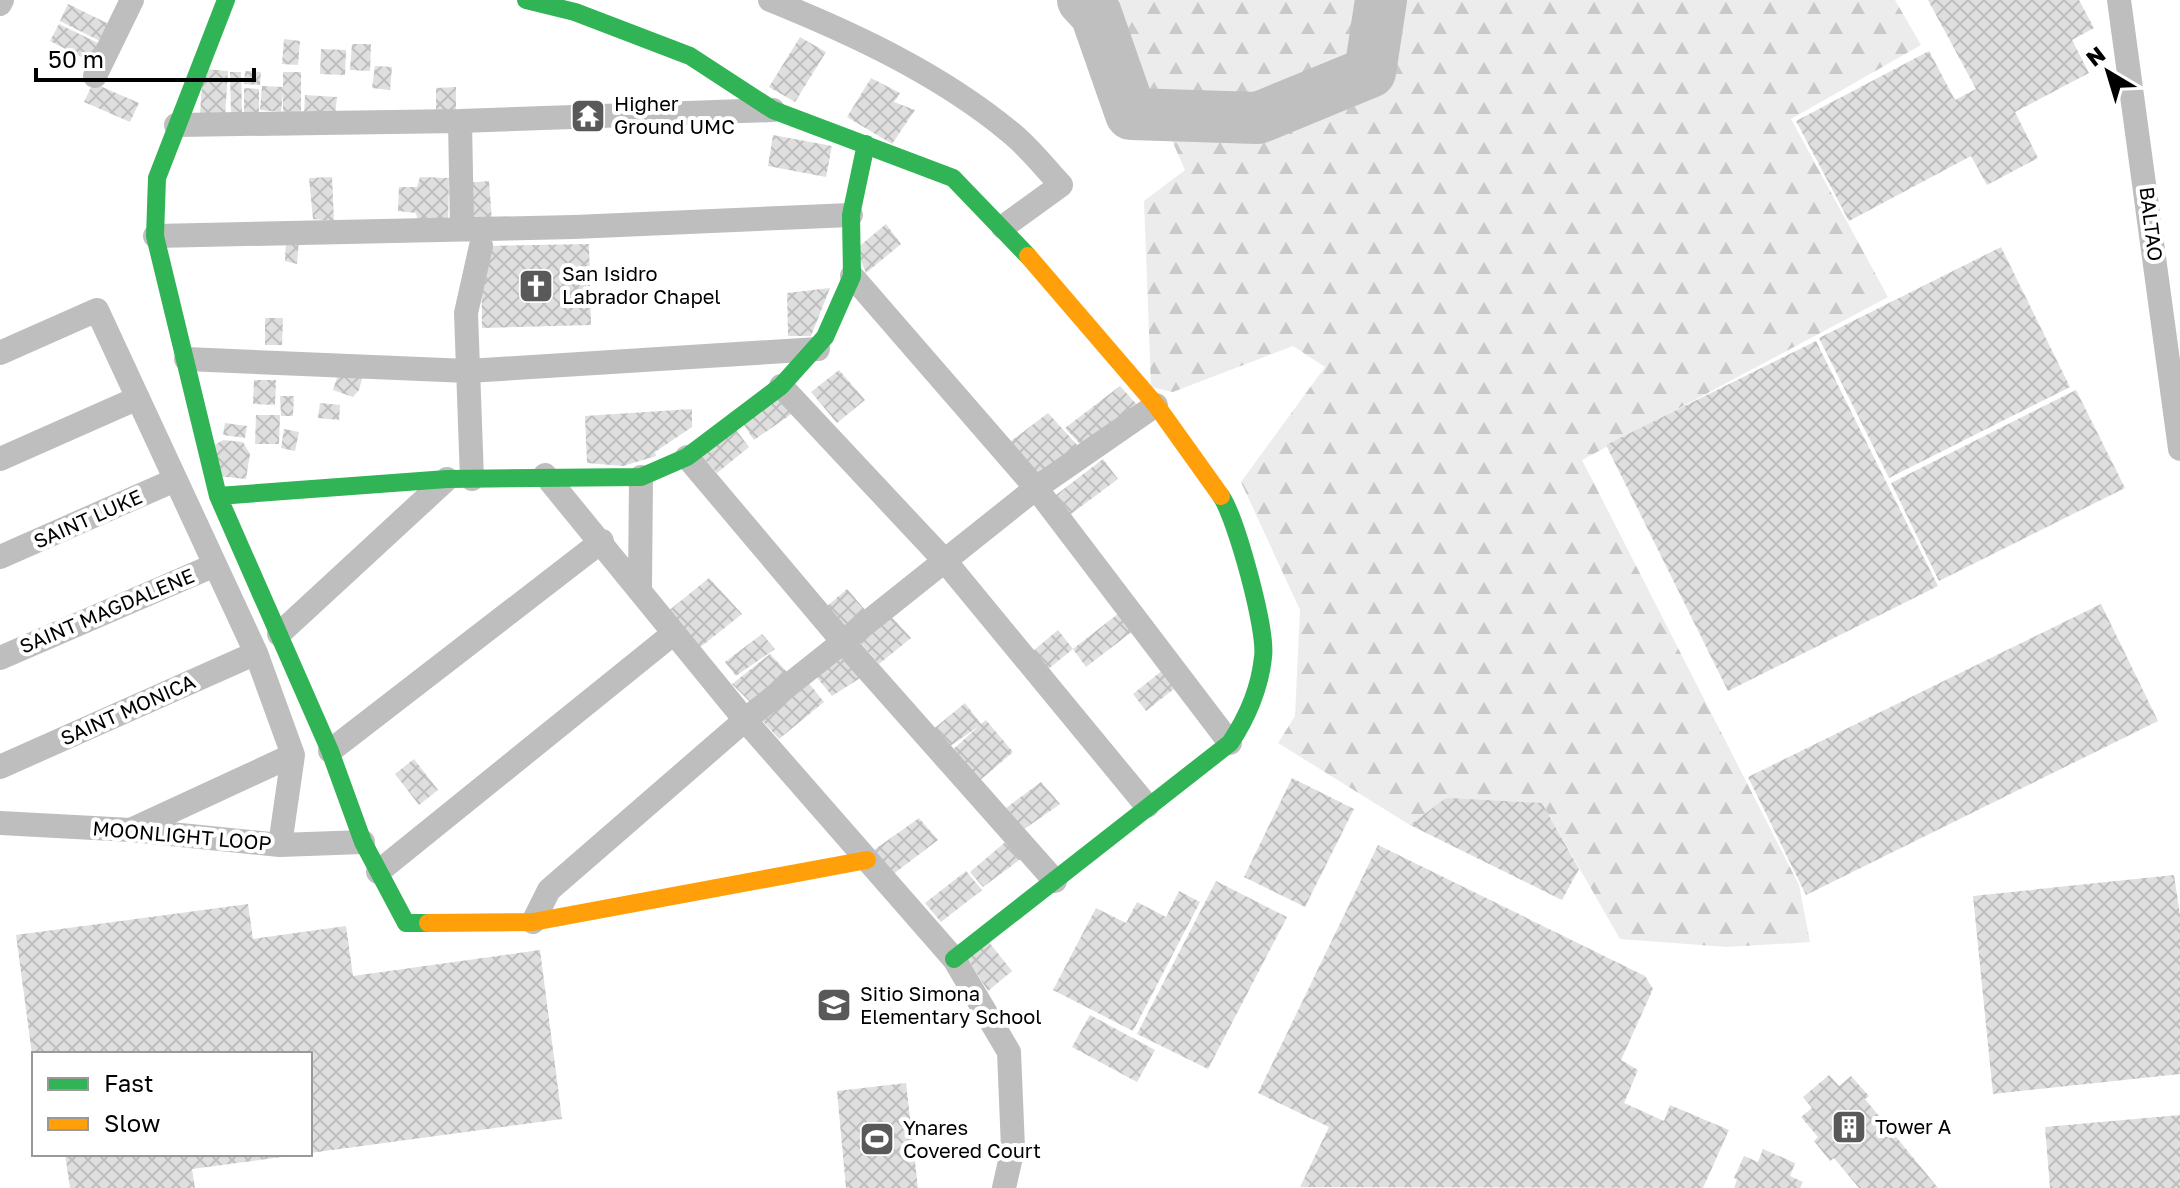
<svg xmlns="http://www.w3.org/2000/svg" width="2180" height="1188" viewBox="0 0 2180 1188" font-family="'Golos Text',sans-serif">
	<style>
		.forest { fill: url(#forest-firs) }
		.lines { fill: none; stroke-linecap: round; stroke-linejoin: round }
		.river { stroke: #bfbfbf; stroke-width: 52 }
		.building { fill: url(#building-cross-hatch) }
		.street { stroke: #bebebe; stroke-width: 24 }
		.fast { stroke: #30b455; stroke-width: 18 }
		.slow { stroke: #ff9f0a; stroke-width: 18 }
		.labels { text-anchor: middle; stroke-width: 8; stroke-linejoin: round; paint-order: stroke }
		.poi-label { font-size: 20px; fill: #000; stroke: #fff; text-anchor: start }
		.street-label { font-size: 20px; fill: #000; stroke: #fff }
	</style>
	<defs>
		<pattern id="forest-firs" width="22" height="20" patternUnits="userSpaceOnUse" patternTransform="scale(2)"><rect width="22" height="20" fill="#ececec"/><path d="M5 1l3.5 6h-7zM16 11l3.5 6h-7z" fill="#c9c9c9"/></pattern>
		<pattern id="building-cross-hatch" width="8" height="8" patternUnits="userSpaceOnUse" patternTransform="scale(2)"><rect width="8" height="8" fill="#dfdfdf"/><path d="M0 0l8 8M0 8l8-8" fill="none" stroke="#bebebe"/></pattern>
	</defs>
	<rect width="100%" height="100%" fill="#fff"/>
	<path class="forest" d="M 1106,0 L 1895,0 L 1921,45 L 1791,119 L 1888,297 L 1582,460 L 1799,885 L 1810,942 L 1727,947 L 1620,939 L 1542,803 L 1410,825 L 1278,743 L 1295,716 L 1300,610 L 1241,482 L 1325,367 L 1293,346 L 1173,392 L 1151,387 L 1144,201 L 1185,170 L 1170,136 L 1138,97 Z"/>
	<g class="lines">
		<path class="river" d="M 1083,0 L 1096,14 L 1131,114 L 1258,118 L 1370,72 L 1381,0"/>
	</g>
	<path class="building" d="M 1928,0 L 2079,0 L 2094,28 L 2072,40 L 2089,73 L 2015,112 L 2038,158 L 1987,185 L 1971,156 L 1849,221 L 1796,121 L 1929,51 L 1955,100 L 1976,89 Z
		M 68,4 L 111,25 L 102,42 L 60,21 Z
		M 59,24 L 102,45 L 93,63 L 50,41 Z
		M 800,37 L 826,52 L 795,102 L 769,87 Z
		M 284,39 L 300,41 L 298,65 L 282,64 Z
		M 352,44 L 371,44 L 370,71 L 350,70 Z
		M 321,49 L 346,50 L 345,75 L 320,74 Z
		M 375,66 L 392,67 L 390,90 L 372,88 Z
		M 203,69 L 228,71 L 225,116 L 200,114 Z
		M 245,71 L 261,72 L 260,85 L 244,84 Z
		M 230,72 L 241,72 L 242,113 L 231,113 Z
		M 283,72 L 301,72 L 301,114 L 283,113 L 283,91 L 281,112 L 260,110 L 262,86 L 283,87 Z
		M 871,78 L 900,93 L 894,102 L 915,110 L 892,144 L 847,117 Z
		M 93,83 L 139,103 L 130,122 L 84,102 Z
		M 456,87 L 456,114 L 436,115 L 436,88 Z
		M 244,88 L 259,89 L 259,114 L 244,114 Z
		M 305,95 L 337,97 L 335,116 L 304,114 Z
		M 773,135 L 832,146 L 826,177 L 768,166 Z
		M 332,177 L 334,221 L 313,219 L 309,178 Z
		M 420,177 L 449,178 L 448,224 L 419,225 L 416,213 L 398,211 L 399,187 L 417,187 Z
		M 489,181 L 492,221 L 470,222 L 466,183 Z
		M 886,224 L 901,244 L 866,273 L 856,249 Z
		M 286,240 L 299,240 L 297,264 L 285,261 Z
		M 589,244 L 591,325 L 482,328 L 481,246 Z
		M 2001,247 L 2070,387 L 1889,478 L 1819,338 Z
		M 830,288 L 811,336 L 788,336 L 787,293 Z
		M 265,318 L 283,318 L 282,345 L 265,345 Z
		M 1816,341 L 1938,586 L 1728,691 L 1606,445 Z
		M 839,370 L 865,400 L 837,423 L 811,392 Z
		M 339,372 L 363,375 L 359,390 L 353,397 L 333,390 Z
		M 254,380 L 276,380 L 275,405 L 253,404 Z
		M 1120,386 L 1139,407 L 1082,446 L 1065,428 Z
		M 2076,390 L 2125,488 L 1939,581 L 1891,483 Z
		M 777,394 L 793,413 L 754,440 L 742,422 Z
		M 280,396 L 294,396 L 293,416 L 281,416 Z
		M 320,403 L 340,405 L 339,420 L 318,418 Z
		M 692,409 L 692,427 L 655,452 L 656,456 L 623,466 L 587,463 L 585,416 Z
		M 1048,413 L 1080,448 L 1036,480 L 1006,445 Z
		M 256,415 L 280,415 L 279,444 L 255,444 Z
		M 225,423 L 247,426 L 245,438 L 223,435 Z
		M 733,426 L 749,447 L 717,473 L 699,453 Z
		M 284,429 L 299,432 L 295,451 L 281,448 Z
		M 223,440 L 243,442 L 250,454 L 246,479 L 216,476 L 213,446 Z
		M 1103,459 L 1118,479 L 1067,517 L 1052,498 Z
		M 709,578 L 742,614 L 698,649 L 667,612 Z
		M 847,589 L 867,612 L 844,629 L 826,607 Z
		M 2101,604 L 2158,721 L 1806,895 L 1748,777 Z
		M 1119,613 L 1133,631 L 1086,667 L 1073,649 Z
		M 889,614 L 911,638 L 879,664 L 857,639 Z
		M 1058,630 L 1073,649 L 1042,674 L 1027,656 Z
		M 762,634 L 775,649 L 736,676 L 725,662 Z
		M 846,650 L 865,675 L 832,696 L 814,674 Z
		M 770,654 L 788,673 L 751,703 L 732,684 Z
		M 1169,665 L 1184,681 L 1146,711 L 1133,694 Z
		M 807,681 L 824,702 L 779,739 L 762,720 Z
		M 965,703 L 981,724 L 986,720 L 1013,752 L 978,782 L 949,753 L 979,726 L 946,749 L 931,731 Z
		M 414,759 L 438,790 L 419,805 L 395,774 Z
		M 1292,778 L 1354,809 L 1305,907 L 1244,877 Z
		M 1041,782 L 1060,804 L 1023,830 L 1006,808 Z
		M 1446,798 L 1542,803 L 1579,869 L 1562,900 L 1410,825 Z
		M 919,818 L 938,840 L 892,875 L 874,850 Z
		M 1010,838 L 1026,855 L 983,887 L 970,872 Z
		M 1378,845 L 1645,976 L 1653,989 L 1621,1060 L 1638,1070 L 1624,1103 L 1664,1121 L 1670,1105 L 1729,1130 L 1703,1188 L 1300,1187 L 1329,1127 L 1258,1093 Z
		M 966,871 L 982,890 L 941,922 L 925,903 Z
		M 2174,875 L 2180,915 L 2180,1074 L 1993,1094 L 1973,896 Z
		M 1216,881 L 1287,917 L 1208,1069 L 1137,1034 Z
		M 1179,891 L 1200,902 L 1133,1031 L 1053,990 L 1096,908 L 1126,923 L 1137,902 L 1166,917 Z
		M 248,904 L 253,939 L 346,926 L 353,976 L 540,950 L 562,1119 L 310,1153 L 310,1054 L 32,1054 L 16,935 Z
		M 988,941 L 1012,971 L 988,991 L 967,958 Z
		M 1090,1015 L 1155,1050 L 1137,1082 L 1072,1047 Z
		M 1829,1075 L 1839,1086 L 1851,1076 L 1869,1096 L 1865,1099 L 1938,1188 L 1859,1188 L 1834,1158 L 1830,1161 L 1814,1141 L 1818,1137 L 1801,1117 L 1812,1108 L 1803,1097 Z
		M 906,1083 L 918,1188 L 846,1188 L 837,1091 Z
		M 2180,1115 L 2180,1188 L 2050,1188 L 2045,1127 Z
		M 1763,1149 L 1795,1163 L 1790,1176 L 1803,1182 L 1800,1188 L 1734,1188 L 1737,1180 L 1734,1178 L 1744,1156 L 1758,1162 Z
		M 65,1154 L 289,1154 L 289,1156 L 192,1169 L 195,1188 L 70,1188 Z"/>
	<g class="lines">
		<path class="street" d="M 770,0 C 854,34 940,74 1010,132 C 1029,147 1045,168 1061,185 L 1003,227
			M 2119,0 L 2180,449
			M 0,4 L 2,0
			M 95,76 L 132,0
			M 460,121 L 462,228
			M 176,125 L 460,121 L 773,110
			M 155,236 L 574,227 L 851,215
			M 852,276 L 1036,488 L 1230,743
			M 0,353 L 97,310 L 256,653 L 293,755 L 280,845
			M 186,359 L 468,371 L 818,349
			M 781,386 L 945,561 L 1147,806
			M 687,457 L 844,643 L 1055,881
			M 0,459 L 138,398
			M 545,475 L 745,720 L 954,959 L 1009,1052 L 1013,1148 L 1004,1188
			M 472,479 L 466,313 L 481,246
			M 0,557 L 175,480
			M 640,587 L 641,477
			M 279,634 L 447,479
			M 0,658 L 215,565
			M 330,751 L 602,541
			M 0,767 L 256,653
			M 0,823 L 131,830 L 280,845 L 363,842
			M 133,829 L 293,755
			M 378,872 L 674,633
			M 533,922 L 549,890 L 745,720 L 1036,488 L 1156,405"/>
		<path class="fast" d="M 226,0 L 157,178 L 155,236 L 218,496 L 330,751 L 363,842 L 406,923 L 428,923
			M 526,0 L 575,12 L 690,56 L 773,110 L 953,178 L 1028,256
			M 218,496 L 447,479 L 641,477 L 687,457 L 781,386 L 825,337 L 852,276 L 851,215 L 866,144
			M 954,959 L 1230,743 C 1247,718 1260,687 1263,657 C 1267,630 1236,518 1221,496"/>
		<path class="slow" d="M 1028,256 L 1156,405 L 1221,496
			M 428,923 L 533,922 L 867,860"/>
	</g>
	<defs>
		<g id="temple-square" transform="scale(1.8)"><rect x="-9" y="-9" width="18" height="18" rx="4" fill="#595959" stroke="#fff"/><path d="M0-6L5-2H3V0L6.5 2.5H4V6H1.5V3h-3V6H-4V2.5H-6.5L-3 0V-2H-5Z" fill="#fff"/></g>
		<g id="church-square" transform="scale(1.8)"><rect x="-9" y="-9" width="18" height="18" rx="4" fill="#595959" stroke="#fff"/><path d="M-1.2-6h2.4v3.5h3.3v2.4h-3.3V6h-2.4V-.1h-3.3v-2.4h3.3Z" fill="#fff"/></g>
		<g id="school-square" transform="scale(1.8)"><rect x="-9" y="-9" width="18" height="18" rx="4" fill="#595959" stroke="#fff"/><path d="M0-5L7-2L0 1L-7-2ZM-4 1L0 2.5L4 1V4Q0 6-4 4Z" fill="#fff"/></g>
		<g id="building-square" transform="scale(1.8)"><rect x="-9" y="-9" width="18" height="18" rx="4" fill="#595959" stroke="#fff"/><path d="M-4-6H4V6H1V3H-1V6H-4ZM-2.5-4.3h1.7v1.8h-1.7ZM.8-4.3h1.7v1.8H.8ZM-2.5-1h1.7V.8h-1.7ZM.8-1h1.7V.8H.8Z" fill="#fff"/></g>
		<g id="stadium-square" transform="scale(1.8)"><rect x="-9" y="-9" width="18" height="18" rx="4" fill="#595959" stroke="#fff"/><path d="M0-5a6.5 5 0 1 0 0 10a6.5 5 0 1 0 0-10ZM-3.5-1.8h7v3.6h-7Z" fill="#fff"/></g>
	</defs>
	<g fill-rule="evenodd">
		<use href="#temple-square" x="588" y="116"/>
		<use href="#church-square" x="536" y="286"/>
		<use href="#school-square" x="834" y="1005"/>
		<use href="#building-square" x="1849" y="1127"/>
		<use href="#stadium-square" x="877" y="1139"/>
	</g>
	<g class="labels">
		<g class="poi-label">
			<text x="614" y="111">Higher<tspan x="614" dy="23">Ground UMC</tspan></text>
			<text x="562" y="281">San Isidro<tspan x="562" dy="23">Labrador Chapel</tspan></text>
			<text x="860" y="1001">Sitio Simona<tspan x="860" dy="23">Elementary School</tspan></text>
			<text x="1875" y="1134">Tower A</text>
			<text x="903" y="1135">Ynares<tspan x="903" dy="23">Covered Court</tspan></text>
		</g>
		<g class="street-label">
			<text transform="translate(2151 224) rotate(83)" y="7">BALTAO</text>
			<text transform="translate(88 519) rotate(-24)" y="7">SAINT LUKE</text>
			<text transform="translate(107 611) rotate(-23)" y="7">SAINT MAGDALENE</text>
			<text transform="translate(128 710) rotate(-24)" y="7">SAINT MONICA</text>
			<text transform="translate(182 836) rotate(5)" y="7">MOONLIGHT LOOP</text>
		</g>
	</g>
	<rect x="32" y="1052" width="280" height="104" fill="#ffffff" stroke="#999999" stroke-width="2"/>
	<rect x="48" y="1078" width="40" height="12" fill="#30b455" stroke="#999999" stroke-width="2"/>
	<text x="104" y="1092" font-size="24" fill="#000000">Fast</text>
	<rect x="48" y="1118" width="40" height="12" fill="#ff9f0a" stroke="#999999" stroke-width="2"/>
	<text x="104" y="1132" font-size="24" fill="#000000">Slow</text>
	<g transform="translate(2108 72) rotate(322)" stroke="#ffffff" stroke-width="6" paint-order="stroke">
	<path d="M0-6L14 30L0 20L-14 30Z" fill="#000000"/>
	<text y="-12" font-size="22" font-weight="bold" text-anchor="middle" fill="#000000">N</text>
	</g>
	<path d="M36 68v12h218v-12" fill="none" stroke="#000000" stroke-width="4"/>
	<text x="48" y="68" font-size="24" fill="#000000" stroke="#ffffff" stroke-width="6" paint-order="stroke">50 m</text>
</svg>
